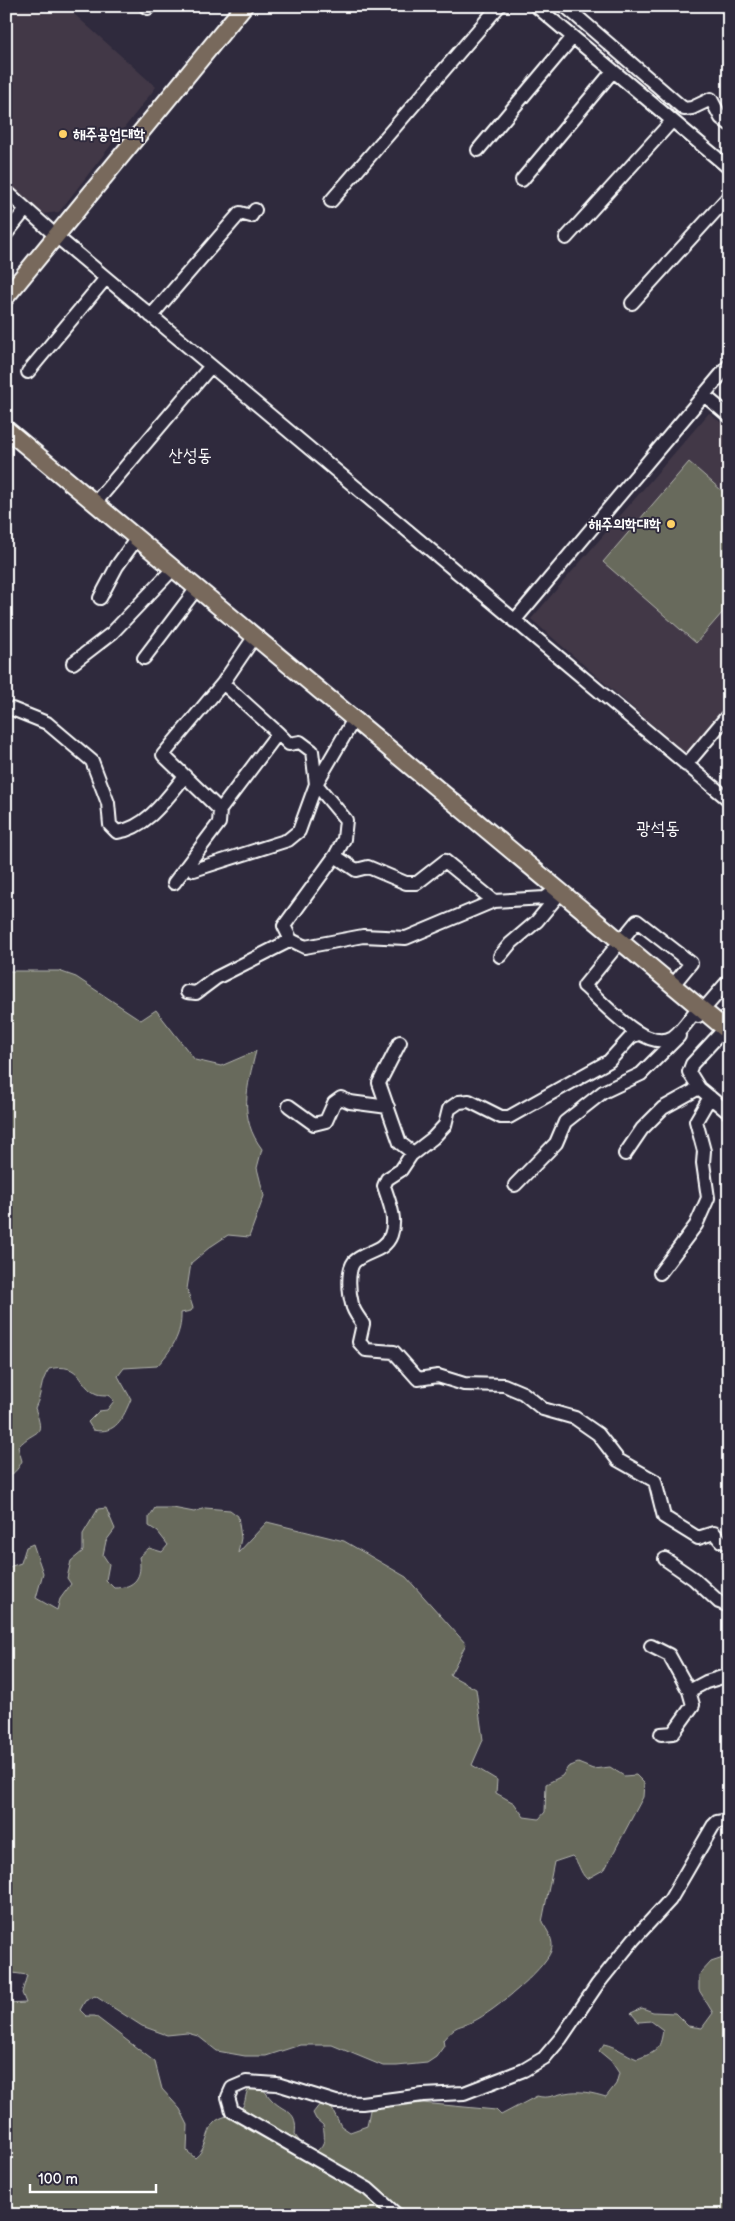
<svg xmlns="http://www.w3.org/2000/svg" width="735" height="2221" viewBox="0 0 735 2221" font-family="'Balsamiq Sans','Poor Story',sans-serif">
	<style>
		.built { fill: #423847 }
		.green { fill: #676a5c; stroke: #b3b4ae }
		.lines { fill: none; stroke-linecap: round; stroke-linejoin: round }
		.minor-casing { stroke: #fff; stroke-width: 16 }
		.major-casing { stroke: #fff; stroke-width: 20 }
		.minor { stroke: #2f2a3d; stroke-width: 12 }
		.major { stroke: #78695c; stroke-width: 16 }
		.poi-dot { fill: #ffd166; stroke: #2f2a3d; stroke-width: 2 }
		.labels { text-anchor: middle; stroke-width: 4; stroke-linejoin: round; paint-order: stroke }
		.poi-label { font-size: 15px; font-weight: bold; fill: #fff; stroke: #2f2a3d; text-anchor: start }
		.quarter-label { font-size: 18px; fill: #fff; stroke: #2f2a3d }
	</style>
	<rect width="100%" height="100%" fill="#2f2a3d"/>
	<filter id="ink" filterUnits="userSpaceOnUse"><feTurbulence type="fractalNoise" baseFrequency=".02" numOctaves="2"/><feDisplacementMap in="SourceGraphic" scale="10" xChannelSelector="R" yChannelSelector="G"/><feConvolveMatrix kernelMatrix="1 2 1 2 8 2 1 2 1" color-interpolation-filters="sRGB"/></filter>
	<g filter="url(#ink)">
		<path class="built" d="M 6,6 L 65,6 L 156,87 L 59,212 L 42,214 L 6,182 Z
			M 709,413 L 729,429 L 729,702 L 686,754 L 531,619 Z"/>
		<path class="green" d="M 689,462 L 729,497 L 729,605 L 696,643 L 603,562 Z
			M 6,971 L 59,971 L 76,977 L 141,1020 L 156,1010 L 195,1060 L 221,1066 L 256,1051 C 247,1087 238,1117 262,1149 L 257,1168 L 264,1196 L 249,1237 L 228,1235 L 210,1247 L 191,1263 L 187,1289 L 193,1308 L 191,1311 L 181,1313 C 182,1334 171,1351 157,1366 L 124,1368 L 118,1376 L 131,1399 C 123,1418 116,1435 93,1430 L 88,1422 L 99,1411 L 107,1410 L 114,1401 L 109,1395 C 105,1395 100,1395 97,1394 C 78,1387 83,1361 49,1369 C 39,1384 43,1392 35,1408 C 46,1440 36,1427 18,1447 L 22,1461 C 17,1472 13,1472 6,1481 Z
			M 106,1508 L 115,1529 L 106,1541 L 103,1555 L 109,1564 L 106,1580 L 114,1588 C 135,1588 143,1577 139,1557 L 149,1548 L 162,1552 L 168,1545 L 158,1532 L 149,1526 L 149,1517 L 155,1508 L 173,1508 L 194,1512 L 205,1508 L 230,1510 L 238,1516 L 241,1538 L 238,1553 L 267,1522 L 344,1541 L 406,1577 L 466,1644 L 450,1675 L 476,1689 L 483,1740 L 472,1765 L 497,1780 L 496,1793 L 514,1803 L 524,1817 L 539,1819 L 545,1812 L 546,1784 L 562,1776 L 568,1767 L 578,1763 L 593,1769 L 610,1767 L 624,1776 L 636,1775 L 644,1783 L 643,1797 L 605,1869 L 587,1879 C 579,1872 580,1863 572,1856 L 554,1862 L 542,1922 C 547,1930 555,1941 551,1951 C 544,1970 493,2012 474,2021 C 456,2029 458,2023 443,2040 L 444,2046 L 436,2057 L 427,2063 L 397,2066 L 383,2066 L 332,2045 L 300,2045 L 266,2056 L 245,2056 L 217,2051 L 198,2036 L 187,2033 L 167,2035 L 142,2026 L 95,1996 L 85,2001 L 80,2010 L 86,2016 L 95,2016 L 103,2022 L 155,2062 L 162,2089 L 180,2109 L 188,2125 L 187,2151 L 195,2158 C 206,2150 206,2135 213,2124 C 221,2114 232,2118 240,2110 C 250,2100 240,2090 258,2084 C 264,2089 267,2095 272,2100 C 286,2114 298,2109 295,2135 L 301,2143 L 317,2151 C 326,2143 325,2137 323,2125 L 316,2119 L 313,2113 L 320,2104 L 330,2105 L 341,2126 L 350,2132 L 367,2126 L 370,2110 L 382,2106 L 400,2106 L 422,2103 L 496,2110 L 501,2115 L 537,2096 C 548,2099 554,2095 565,2093 C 579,2090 593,2093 606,2097 L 616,2084 L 619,2073 L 611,2061 L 599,2051 L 604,2044 C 617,2047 625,2054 637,2059 C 656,2052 660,2051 663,2030 L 651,2021 L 639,2022 L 631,2013 L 642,2008 L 653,2012 L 675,2013 L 688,2026 L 702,2028 L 713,2013 L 699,1990 L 699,1975 L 711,1962 L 729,1956 L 729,2215 L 6,2215 L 6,2004 L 26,2003 L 22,1993 L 27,1975 L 6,1972 L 6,1568 L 21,1563 L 26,1547 L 33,1544 L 43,1573 L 36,1598 L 57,1610 L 60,1599 L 71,1584 L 67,1578 L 71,1561 L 83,1551 L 83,1534 L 98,1509 Z"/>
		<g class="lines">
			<g class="minor-casing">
				<path id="minor" d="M 145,6 L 148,8 L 149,6
					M 536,6 L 729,168
					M 565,6 L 684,109 L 692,108 L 711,99 L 721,118 L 729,124
					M 478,150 L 573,37
					M 522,180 L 613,71
					M 6,191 L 56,236 L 729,800
					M 331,201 L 499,6
					M 6,234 L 26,209
					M 566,238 L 672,121
					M 632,303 L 729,196
					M 151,316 L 240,213 L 251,216 L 255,210
					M 28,372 L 106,278
					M 704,395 L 729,416
					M 95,503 L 211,366
					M 100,598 L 117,566 L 137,538
					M 514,621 L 729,365
					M 144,658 L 197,588
					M 73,663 L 112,633 L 173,569
					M 12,709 L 47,723 L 92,761 L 108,803 L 110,825 L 117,832 C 147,828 167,798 185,776
					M 278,733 L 289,744 L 300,742 L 312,751 L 316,784 L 346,820 L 344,839 L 335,856 L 284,926 L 291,940
					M 686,765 L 729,714
					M 220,810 L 163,755 L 223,683 L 255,636
					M 335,856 L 356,870 L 368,867 L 406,883 L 417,883 L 445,861 L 494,901
					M 194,870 L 288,840 L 299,831 L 316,784 L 354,719
					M 174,883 L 219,823 L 220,810 L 278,733 L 223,683
					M 500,956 L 510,944 L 537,921 L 561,892
					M 673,985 L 691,963 L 637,921 L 584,986 C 603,1002 646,1054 673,1037 C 683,1030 691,1016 699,1007
					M 187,992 L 196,993 L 216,978 L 291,940 L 305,947 L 363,936 L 406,938 L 494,901 L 545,898 L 557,889
					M 698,1016 L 729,980
					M 729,1024 L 692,1064 L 689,1072 L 699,1088 L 729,1113
					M 638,1034 L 631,1037 L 609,1061 L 509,1117 L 501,1117 L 469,1101 L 459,1102 L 449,1109 L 445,1125 L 433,1138 L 411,1155 L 401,1170 L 387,1179 L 384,1186 C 389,1202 397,1219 391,1235 C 385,1252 365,1251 354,1262 C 347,1271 349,1293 352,1304 C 353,1311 359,1318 363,1324 L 359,1342 L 366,1350 L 394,1352 L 418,1379 L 438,1376 L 464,1384 L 504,1385 L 523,1393 L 543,1409 L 575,1418 L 598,1434 L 618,1460 L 655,1481 L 664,1517 L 698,1538 L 714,1533 L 721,1541 L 729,1544
					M 400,1042 L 379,1083 L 400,1143 L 413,1153
					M 289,1106 L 314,1124 L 326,1121 L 334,1103 L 341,1098 L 350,1102 L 388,1107
					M 625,1154 L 642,1129 L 663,1108 L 699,1088
					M 515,1185 L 556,1143 L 565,1122 L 603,1092 L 641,1074 L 679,1036
					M 660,1273 L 696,1225 L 708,1198 L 703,1163 L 704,1151 L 696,1121 L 710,1097
					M 665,1559 L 694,1579 L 719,1602 L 729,1606
					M 651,1646 L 669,1655 L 689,1691 L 693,1705 L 673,1733 L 661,1734
					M 689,1691 L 706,1682 L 729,1675
					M 397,2215 L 368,2189 L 232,2111 L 228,2097 L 232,2088 L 246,2082 L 277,2084 L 336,2102 L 362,2103 L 423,2095 L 464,2093 L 524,2070 L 544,2058 L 561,2038 L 597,1985 L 634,1939 L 670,1900 L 713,1826 L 717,1822 L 729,1820"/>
			</g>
			<g class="major-casing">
				<path id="major" d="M 6,297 L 244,6
					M 6,429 L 729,1032"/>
			</g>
			<use href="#minor" class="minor"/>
			<use href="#major" class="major"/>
		</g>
	</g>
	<g class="poi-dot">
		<circle cx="63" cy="134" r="5"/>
		<circle cx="671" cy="524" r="5"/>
	</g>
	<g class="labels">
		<g class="poi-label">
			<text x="73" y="139">해주공업대학</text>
			<text x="661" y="529" text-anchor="end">해주의학대학</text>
		</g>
		<g class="quarter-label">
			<text x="190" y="461">산성동</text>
			<text x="658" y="834">광석동</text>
		</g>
	</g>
	<rect width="735" height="2221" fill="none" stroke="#2f2a3d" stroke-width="25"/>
	<rect x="12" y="12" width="710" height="2196" fill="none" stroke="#fff" stroke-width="2" filter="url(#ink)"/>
	<path d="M30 2184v8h126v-8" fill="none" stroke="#ffffff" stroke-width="2.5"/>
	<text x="38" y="2184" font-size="15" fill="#ffffff" stroke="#2f2a3d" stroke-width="4" paint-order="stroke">100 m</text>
</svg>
